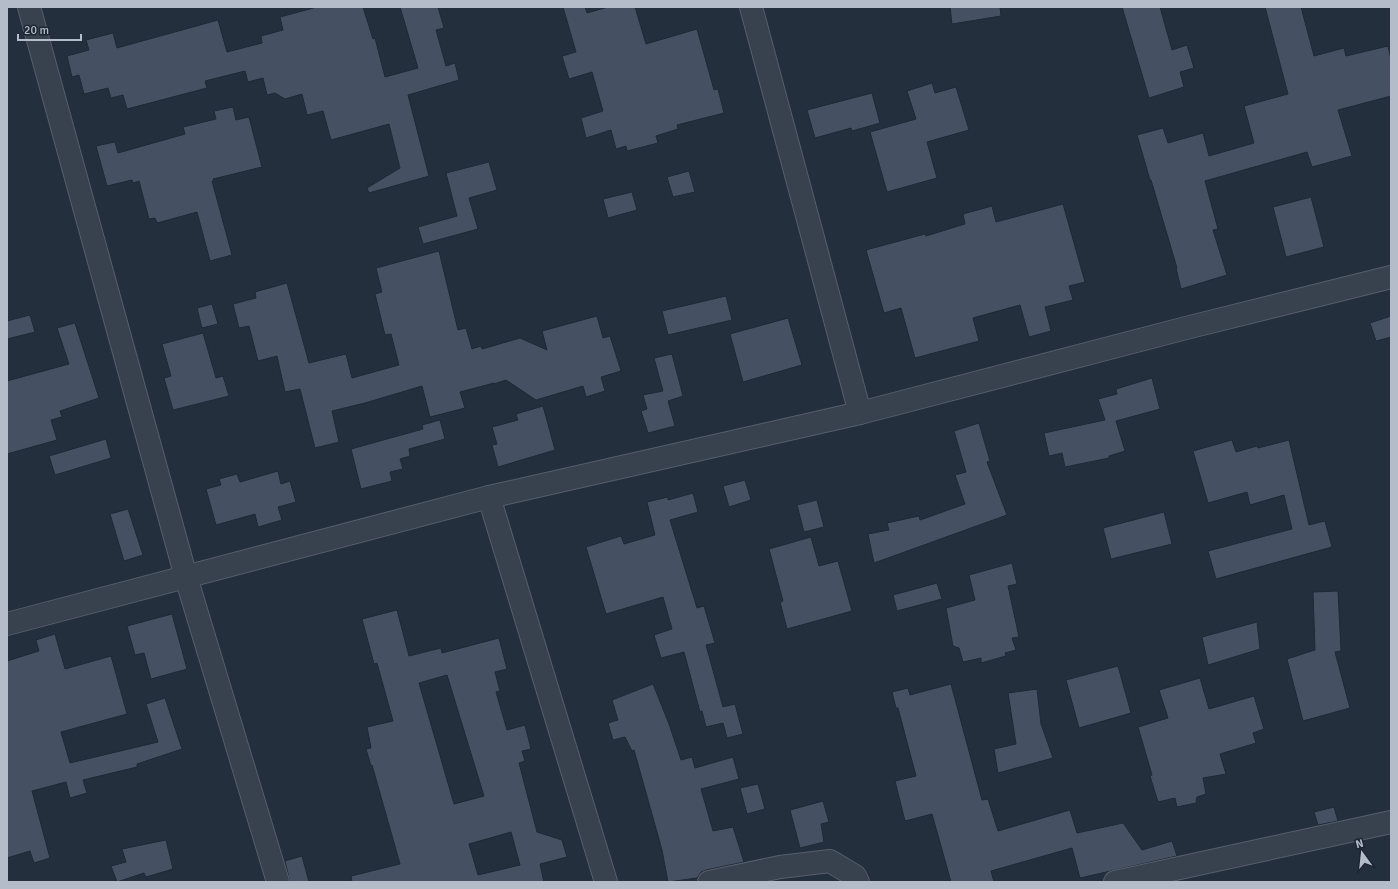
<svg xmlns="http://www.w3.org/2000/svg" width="1398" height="889" viewBox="0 0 1398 889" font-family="Signika,sans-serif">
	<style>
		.building { fill: #455162; stroke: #1f2835; fill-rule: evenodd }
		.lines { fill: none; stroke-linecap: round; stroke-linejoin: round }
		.minor-casing { stroke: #565f6c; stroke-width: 24 }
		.tertiary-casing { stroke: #565f6c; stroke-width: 24 }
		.minor { stroke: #38414e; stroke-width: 22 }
		.tertiary { stroke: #38414e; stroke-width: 22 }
	</style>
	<rect width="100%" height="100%" fill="#242f3e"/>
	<path class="building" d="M 317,7 L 363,7 L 373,39 L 375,38 L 385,77 L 418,68 L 400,7 L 438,7 L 444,28 L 436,30 L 446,66 L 455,63 L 459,80 L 408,95 L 429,176 L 369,193 L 367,188 L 400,168 L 389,124 L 331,140 L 323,111 L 307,115 L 302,94 L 285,99 L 275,93 L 267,95 L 263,78 L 248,82 L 245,71 L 205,81 L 207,88 L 127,109 L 123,95 L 111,98 L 108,88 L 84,94 L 79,75 L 72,77 L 67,56 L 89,50 L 86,40 L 113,33 L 117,48 L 218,20 L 227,52 L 262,43 L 261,36 L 283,30 L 280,17 Z
		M 563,7 L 585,7 L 587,13 L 608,7 L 635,7 L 646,44 L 697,29 L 714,90 L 718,89 L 724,113 L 677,125 L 678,129 L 656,136 L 658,143 L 627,151 L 626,146 L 616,149 L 611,130 L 586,138 L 581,118 L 603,111 L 592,72 L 569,79 L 562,56 L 576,52 Z
		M 950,7 L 1000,7 L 1001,16 L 952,24 Z
		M 1122,7 L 1160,7 L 1172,50 L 1187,45 L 1194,68 L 1180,72 L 1184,87 L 1149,98 Z
		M 1265,7 L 1301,7 L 1314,56 L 1344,48 L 1346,56 L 1388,46 L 1391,59 L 1391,96 L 1338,110 L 1352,156 L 1312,167 L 1307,152 L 1205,181 L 1218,229 L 1213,230 L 1227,275 L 1181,289 L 1176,268 L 1177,268 L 1151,180 L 1150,180 L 1137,135 L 1163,128 L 1168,143 L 1203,133 L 1209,156 L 1254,143 L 1244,106 L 1288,94 Z
		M 932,83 L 935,93 L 956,87 L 969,130 L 927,142 L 937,178 L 887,192 L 870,132 L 916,119 L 907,91 Z
		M 872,93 L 880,123 L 852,131 L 851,128 L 815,138 L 807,110 Z
		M 233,107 L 236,120 L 249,117 L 262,167 L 213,179 L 214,181 L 212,181 L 232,255 L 210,261 L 197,212 L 157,223 L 155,218 L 149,219 L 139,181 L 133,183 L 132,180 L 107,186 L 96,146 L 115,142 L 118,153 L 185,134 L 183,127 L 216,119 L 214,111 Z
		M 489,162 L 497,190 L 469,198 L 478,229 L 423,244 L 418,227 L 457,216 L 446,173 Z
		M 689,171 L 695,192 L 673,197 L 667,177 Z
		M 632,192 L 637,210 L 608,218 L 603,199 Z
		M 1311,197 L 1324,247 L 1286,257 L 1273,207 Z
		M 1063,204 L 1085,282 L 1069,286 L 1073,300 L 1045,307 L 1051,331 L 1029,337 L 1020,305 L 973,318 L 979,341 L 915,358 L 901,308 L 884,313 L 866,250 L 925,234 L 926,236 L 965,224 L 963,214 L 992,206 L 996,222 Z
		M 439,251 L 458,330 L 466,328 L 472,349 L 481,346 L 482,349 L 520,338 L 547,350 L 542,331 L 597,316 L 603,338 L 610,336 L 621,371 L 601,377 L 605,391 L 586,397 L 583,386 L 536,400 L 506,380 L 494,384 L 494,383 L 460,392 L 465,408 L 430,417 L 422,386 L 365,403 L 332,411 L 339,442 L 315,448 L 300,389 L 285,392 L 277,356 L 258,361 L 249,326 L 239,328 L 233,304 L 256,298 L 255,292 L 287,283 L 309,363 L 346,354 L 352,378 L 399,365 L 391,334 L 385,335 L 375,294 L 382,292 L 376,268 Z
		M 726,296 L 732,320 L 668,335 L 662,311 Z
		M 212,304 L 218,324 L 202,328 L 197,308 Z
		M 30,315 L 35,332 L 7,339 L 7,321 Z
		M 1391,316 L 1391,337 L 1376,341 L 1370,323 Z
		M 788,318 L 802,365 L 743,382 L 730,334 Z
		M 75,323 L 99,398 L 60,411 L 62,417 L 51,420 L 57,440 L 7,454 L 7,381 L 69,364 L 57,328 Z
		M 203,333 L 216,378 L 223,376 L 229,396 L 173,410 L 164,378 L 171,376 L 162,344 Z
		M 672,354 L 683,396 L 668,401 L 675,426 L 648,433 L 641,411 L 647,409 L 643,395 L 663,391 L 654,358 Z
		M 1152,378 L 1160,409 L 1116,421 L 1125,451 L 1109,456 L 1109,458 L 1065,467 L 1062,453 L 1049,456 L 1044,433 L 1105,420 L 1098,399 L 1117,394 L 1116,389 Z
		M 543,406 L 555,450 L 498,467 L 492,445 L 497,444 L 492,427 L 518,420 L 516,414 Z
		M 440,420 L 445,439 L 409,449 L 410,456 L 400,459 L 403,469 L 390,472 L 392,481 L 361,489 L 351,449 L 423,429 L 422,425 Z
		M 979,423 L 990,461 L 987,462 L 1007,515 L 874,563 L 868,534 L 889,530 L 887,523 L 919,516 L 920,520 L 965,504 L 955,475 L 966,472 L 954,431 Z
		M 106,439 L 111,458 L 55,475 L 49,456 Z
		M 1232,440 L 1236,452 L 1257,446 L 1258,448 L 1289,440 L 1309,525 L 1325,521 L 1332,547 L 1216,579 L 1208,551 L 1292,529 L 1284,495 L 1250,505 L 1247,492 L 1208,503 L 1193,451 Z
		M 278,471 L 281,484 L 290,481 L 296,502 L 278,507 L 282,520 L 258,527 L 255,514 L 216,525 L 206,489 L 221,485 L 219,479 L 237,474 L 240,482 Z
		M 745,480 L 751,500 L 729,507 L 723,486 Z
		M 693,493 L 698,512 L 670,520 L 697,608 L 704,606 L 715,643 L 706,645 L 723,707 L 735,704 L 743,734 L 727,738 L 723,723 L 706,727 L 702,711 L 700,712 L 684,652 L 661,658 L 654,635 L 672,629 L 663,597 L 606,614 L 586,547 L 621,536 L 624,544 L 655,535 L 647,502 L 668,497 L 668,500 Z
		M 817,500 L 824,527 L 804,532 L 797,505 Z
		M 128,509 L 143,555 L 124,561 L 110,514 Z
		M 1164,512 L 1172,544 L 1111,559 L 1103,528 Z
		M 811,537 L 819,566 L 838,561 L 852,611 L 787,629 L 780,602 L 783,601 L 769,549 Z
		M 1012,563 L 1017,584 L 1008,586 L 1019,637 L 1012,638 L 1016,650 L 1005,653 L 1006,656 L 981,663 L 981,658 L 963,662 L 959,648 L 953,646 L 946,608 L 975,600 L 969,575 Z
		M 937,583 L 942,599 L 897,611 L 893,595 Z
		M 1338,591 L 1341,651 L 1335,652 L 1350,708 L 1303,721 L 1287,659 L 1315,650 L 1313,592 Z
		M 397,610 L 409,656 L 441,648 L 442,653 L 499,638 L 507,669 L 495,672 L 500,691 L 496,692 L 507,730 L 525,725 L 531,749 L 522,751 L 525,761 L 519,763 L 537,832 L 562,840 L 567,857 L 540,864 L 544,882 L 352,882 L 351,876 L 400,864 L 372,765 L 371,766 L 366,749 L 371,748 L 367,727 L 393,721 L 377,663 L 374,664 L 362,619 ZM 447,675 L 484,796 L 454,804 L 419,683 ZM 511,832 L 520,865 L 478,875 L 469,844 Z
		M 172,614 L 187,669 L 151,679 L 144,653 L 135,655 L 127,626 Z
		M 1257,622 L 1260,649 L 1208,665 L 1202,637 Z
		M 55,634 L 65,669 L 111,656 L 127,714 L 61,732 L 70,763 L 158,742 L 146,704 L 165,698 L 182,749 L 137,764 L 137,767 L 83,780 L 87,793 L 70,798 L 66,782 L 32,791 L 50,858 L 34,863 L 30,851 L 7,858 L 7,661 L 39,651 L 36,640 Z
		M 1118,666 L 1131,713 L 1079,728 L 1066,680 Z
		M 1200,678 L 1209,709 L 1254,696 L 1264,729 L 1253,733 L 1256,743 L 1220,754 L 1226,774 L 1203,778 L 1206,794 L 1197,797 L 1196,803 L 1177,807 L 1175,798 L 1158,802 L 1150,776 L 1152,775 L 1138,727 L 1168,718 L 1159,690 Z
		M 653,684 L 669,724 L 681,760 L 692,757 L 695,768 L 733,757 L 739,779 L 701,789 L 713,831 L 733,827 L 744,862 L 706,870 L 701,872 L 697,878 L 668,882 L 662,850 L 634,750 L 632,751 L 625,737 L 613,740 L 608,723 L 618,720 L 612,700 Z
		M 951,684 L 982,800 L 988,799 L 998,831 L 1070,810 L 1077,833 L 1123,823 L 1142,850 L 1172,841 L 1177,856 L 1080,878 L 1072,848 L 991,871 L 994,882 L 951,882 L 932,814 L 905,821 L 895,781 L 916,776 L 898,708 L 896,708 L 892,692 L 908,688 L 910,695 Z
		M 1037,689 L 1041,724 L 1053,758 L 998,773 L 994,749 L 1016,744 L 1008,693 Z
		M 758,784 L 765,809 L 747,814 L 740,788 Z
		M 823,801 L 829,822 L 821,824 L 824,842 L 800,848 L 790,810 Z
		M 1334,807 L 1338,821 L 1318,825 L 1314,812 Z
		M 166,840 L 173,869 L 146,877 L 144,873 L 117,882 L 111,866 L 126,862 L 122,849 Z
		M 302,856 L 309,882 L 290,882 L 285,861 Z"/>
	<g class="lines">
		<g class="minor-casing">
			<path id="minor" d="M 29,7 L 186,577 L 278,882
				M 751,7 L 860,413
				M 489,497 L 606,882
				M 709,882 L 780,867 L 830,861 L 855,876 L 858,882
				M 1115,882 L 1391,822"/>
		</g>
		<g class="tertiary-casing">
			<path id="tertiary" d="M 7,624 L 489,497 L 860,413 L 1186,328 L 1391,277"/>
		</g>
		<use href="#minor" class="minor"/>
		<use href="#tertiary" class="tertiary"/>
	</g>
	<rect width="1398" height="889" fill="none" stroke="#b4bcc9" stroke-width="16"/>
	<g transform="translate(1362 853) rotate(345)" stroke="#1d2633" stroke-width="3" paint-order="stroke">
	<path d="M0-3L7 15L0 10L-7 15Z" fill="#b4bcc9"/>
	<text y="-6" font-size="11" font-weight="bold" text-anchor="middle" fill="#b4bcc9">N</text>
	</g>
	<path d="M18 34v6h63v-6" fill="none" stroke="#b4bcc9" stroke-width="2"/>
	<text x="24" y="34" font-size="12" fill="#b4bcc9" stroke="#1d2633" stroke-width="3" paint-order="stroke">20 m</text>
</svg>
